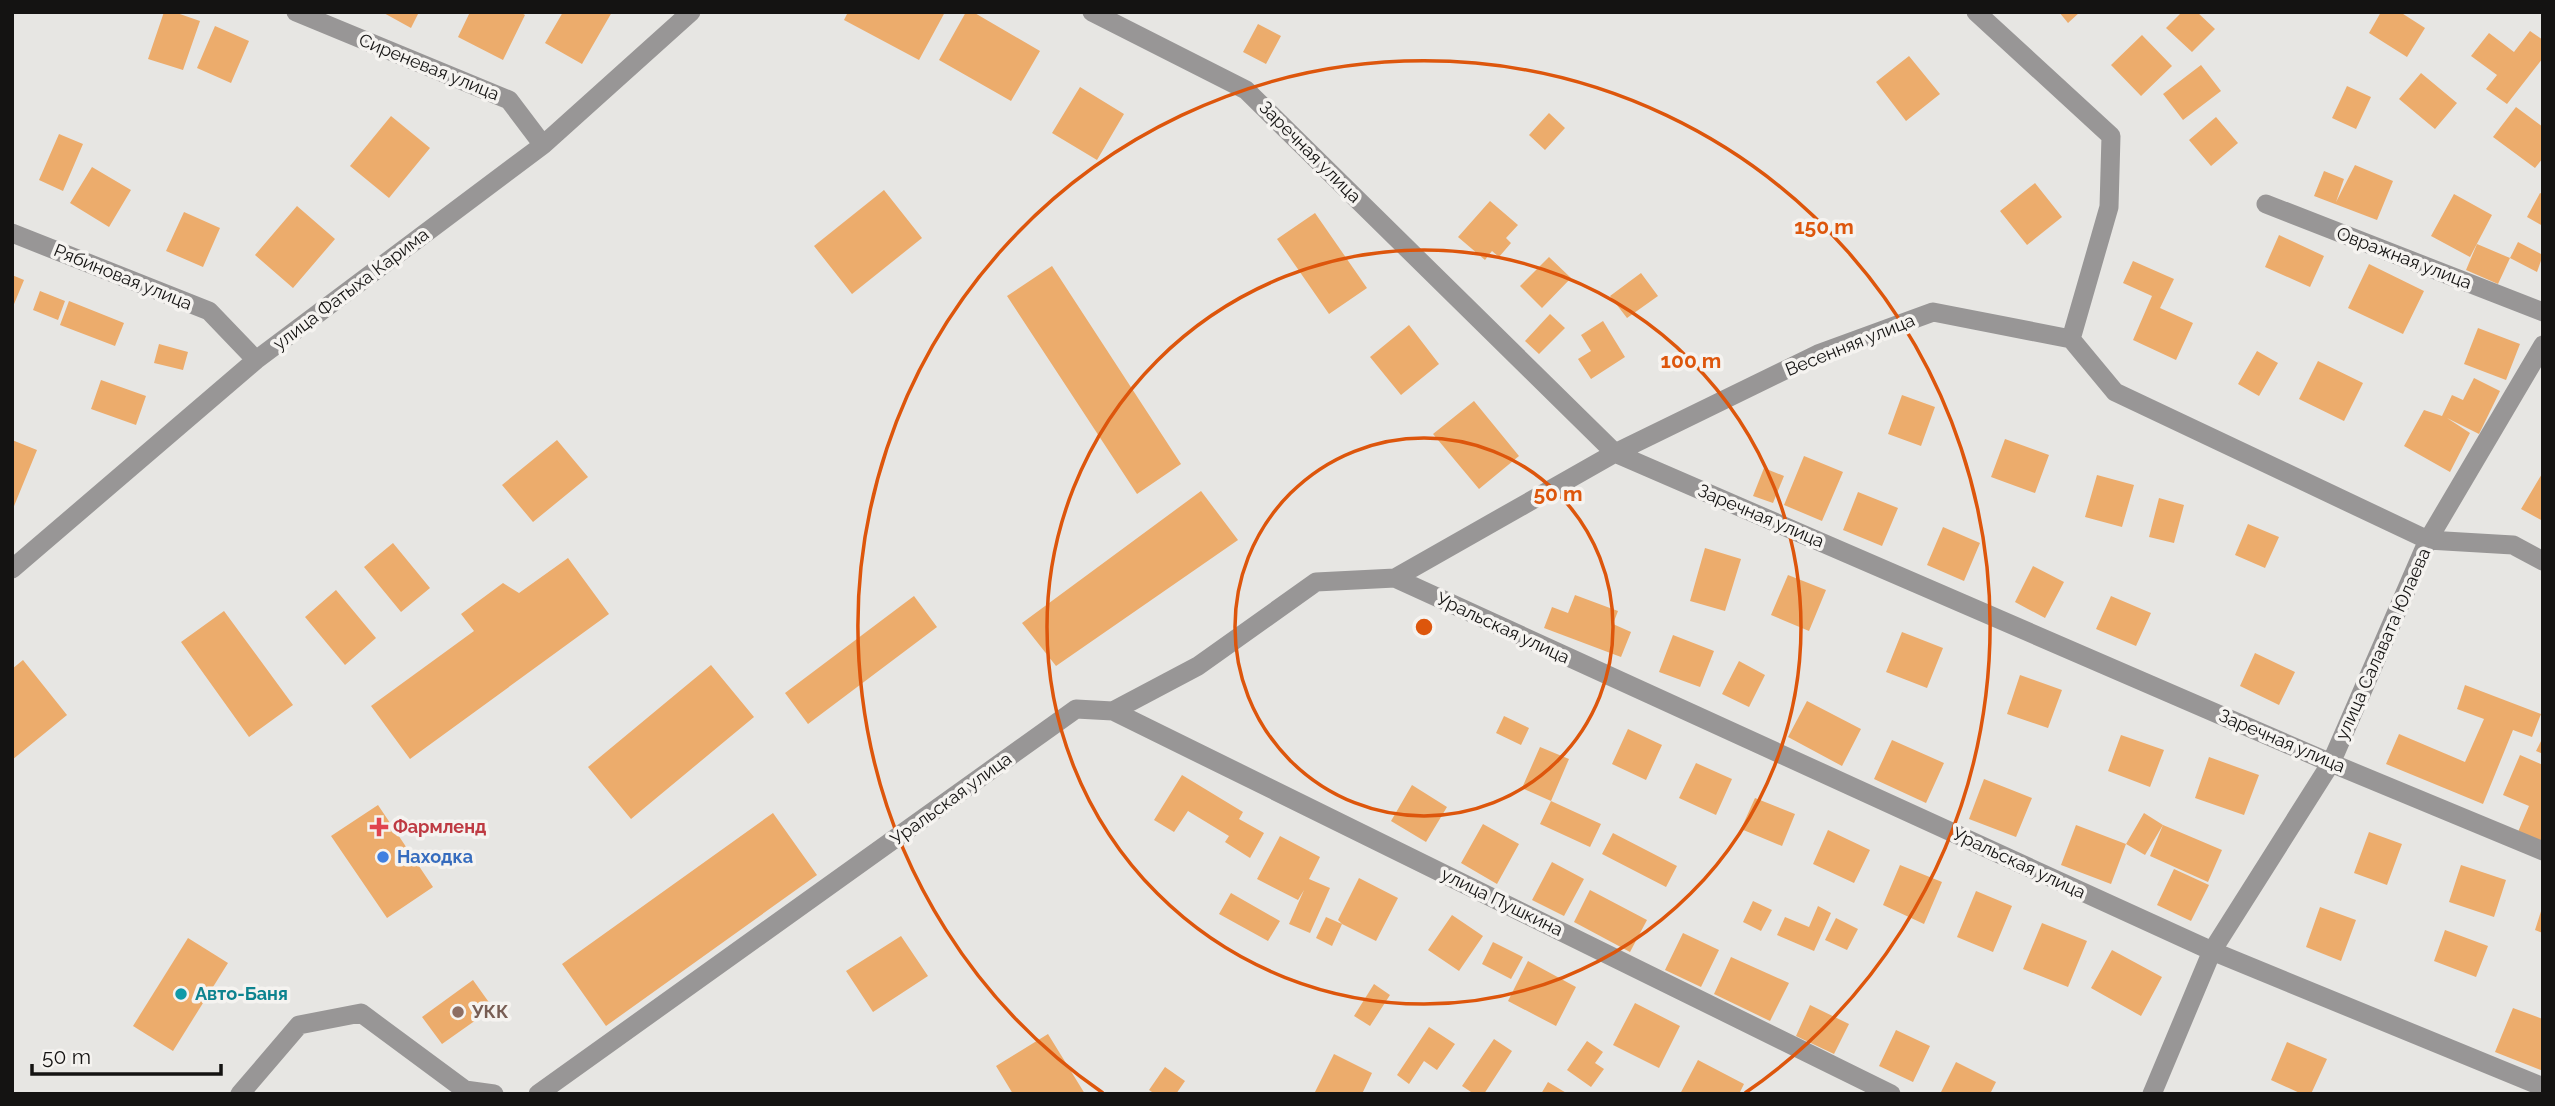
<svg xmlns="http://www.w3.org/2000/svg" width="2555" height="1106" viewBox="0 0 2555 1106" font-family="Raleway,sans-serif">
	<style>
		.building { fill: #ecac6c }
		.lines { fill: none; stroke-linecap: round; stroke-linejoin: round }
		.minor { stroke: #989696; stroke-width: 19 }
		.ring { fill: none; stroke: #dd560c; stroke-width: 3.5 }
		.health-dot { fill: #e0444e; stroke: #f5f3f0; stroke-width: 2.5 }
		.shop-dot { fill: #3f7fe0; stroke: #f5f3f0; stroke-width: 2.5 }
		.culture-dot { fill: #0f9aa8; stroke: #f5f3f0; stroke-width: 2.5 }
		.education-dot { fill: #8d6e63; stroke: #f5f3f0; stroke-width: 2.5 }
		.labels { text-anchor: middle; stroke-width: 7; stroke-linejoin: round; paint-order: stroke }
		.street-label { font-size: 18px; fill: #141312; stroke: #f5f3f0 }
		.health-label { font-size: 18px; font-weight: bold; fill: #be3a42; stroke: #f5f3f0; text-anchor: start }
		.shop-label { font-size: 18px; font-weight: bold; fill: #366cbe; stroke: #f5f3f0; text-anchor: start }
		.culture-label { font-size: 18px; font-weight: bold; fill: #0d838f; stroke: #f5f3f0; text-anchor: start }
		.education-label { font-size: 18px; font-weight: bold; fill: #785e54; stroke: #f5f3f0; text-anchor: start }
		.centre { fill: #dd560c; stroke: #f5f3f0; stroke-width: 3.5 }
		.ring-label { font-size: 21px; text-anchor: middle; font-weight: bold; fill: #dd560c; stroke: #f5f3f0; stroke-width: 7; stroke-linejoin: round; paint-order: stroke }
	</style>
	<rect width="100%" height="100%" fill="#e7e6e3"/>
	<path class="building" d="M 164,12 L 174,12 L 200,21 L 183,70 L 148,59 Z
		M 382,12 L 419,12 L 411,28 Z
		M 470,12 L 520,12 L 525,15 L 503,60 L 458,37 Z
		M 563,12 L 612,12 L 582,64 L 545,43 Z
		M 848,12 L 945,12 L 919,60 L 844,20 Z
		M 966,12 L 973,12 L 1040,51 L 1011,101 L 939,60 Z
		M 2059,12 L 2080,12 L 2068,23 Z
		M 2182,12 L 2197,12 L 2215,29 L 2192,52 L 2166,28 Z
		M 2381,12 L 2400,12 L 2425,28 L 2407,57 L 2369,33 Z
		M 1258,24 L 1281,36 L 1266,64 L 1243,52 Z
		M 215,26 L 249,41 L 231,83 L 197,68 Z
		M 2530,31 L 2543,40 L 2543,58 L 2507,104 L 2486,89 L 2497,75 L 2471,56 L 2489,33 L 2514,52 Z
		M 2142,35 L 2172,66 L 2141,96 L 2111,65 Z
		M 1909,56 L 1940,94 L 1906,121 L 1876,82 Z
		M 2201,65 L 2221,91 L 2183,120 L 2163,94 Z
		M 2421,73 L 2457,103 L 2435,129 L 2399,99 Z
		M 2347,86 L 2371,97 L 2356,129 L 2332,118 Z
		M 1080,87 L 1124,114 L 1097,160 L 1052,133 Z
		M 2516,107 L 2543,127 L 2543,158 L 2535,168 L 2493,137 Z
		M 1549,113 L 1565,128 L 1545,150 L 1529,135 Z
		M 391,116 L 430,148 L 389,198 L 350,166 Z
		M 2216,117 L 2238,143 L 2211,166 L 2189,140 Z
		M 59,134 L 83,144 L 63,191 L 39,180 Z
		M 2355,165 L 2393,181 L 2377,220 L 2314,196 L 2324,171 L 2344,179 L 2336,202 Z
		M 92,167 L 131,190 L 109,227 L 70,203 Z
		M 2035,183 L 2062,217 L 2027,245 L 2000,211 Z
		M 884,190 L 922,238 L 852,294 L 814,246 Z
		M 2540,193 L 2543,194 L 2543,226 L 2527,217 Z
		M 2454,194 L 2492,215 L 2470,257 L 2431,236 Z
		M 1490,201 L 1518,225 L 1506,238 L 1511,243 L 1499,257 L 1492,251 L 1485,260 L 1458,237 Z
		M 297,206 L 335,239 L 293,288 L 255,255 Z
		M 184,212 L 220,228 L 203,267 L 166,251 Z
		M 1315,213 L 1367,288 L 1329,314 L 1277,239 Z
		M 2279,235 L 2324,256 L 2310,287 L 2265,267 Z
		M 2518,242 L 2543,255 L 2537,272 L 2510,258 Z
		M 2477,244 L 2510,258 L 2498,284 L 2466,270 Z
		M 1549,257 L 1571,278 L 1542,308 L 1520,286 Z
		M 2133,261 L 2174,279 L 2160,308 L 2193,323 L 2176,360 L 2133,340 L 2152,296 L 2123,283 Z
		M 2369,264 L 2424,291 L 2403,334 L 2348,308 Z
		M 1052,266 L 1181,464 L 1137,494 L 1007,296 Z
		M 1641,273 L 1658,296 L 1627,318 L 1610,296 Z
		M 12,275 L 24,280 L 12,309 Z
		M 40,291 L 65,301 L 58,320 L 33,310 Z
		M 69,301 L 124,323 L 115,346 L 60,325 Z
		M 1550,314 L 1565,328 L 1539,354 L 1525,341 Z
		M 1603,321 L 1625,357 L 1591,379 L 1578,359 L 1591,351 L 1581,335 Z
		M 1409,325 L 1439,364 L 1401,395 L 1370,357 Z
		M 2478,328 L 2520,344 L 2506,380 L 2464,364 Z
		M 159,344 L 188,352 L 183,370 L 154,363 Z
		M 2257,351 L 2278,363 L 2259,396 L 2238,384 Z
		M 2318,361 L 2363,383 L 2344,421 L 2299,399 Z
		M 2474,378 L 2500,391 L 2479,434 L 2447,418 L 2470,433 L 2450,472 L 2404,446 L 2424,410 L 2442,416 L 2452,395 L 2463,400 Z
		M 101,380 L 146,396 L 136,425 L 91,409 Z
		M 1902,395 L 1935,407 L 1921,446 L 1888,434 Z
		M 1474,401 L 1519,456 L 1479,489 L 1433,434 Z
		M 2005,439 L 2049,455 L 2035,493 L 1991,477 Z
		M 12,440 L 37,450 L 12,511 Z
		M 557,440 L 588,477 L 533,522 L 502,485 Z
		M 1804,456 L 1843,472 L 1822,521 L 1784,505 Z
		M 1764,468 L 1784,476 L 1773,503 L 1753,496 Z
		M 2543,472 L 2543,521 L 2521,509 Z
		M 2097,475 L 2134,485 L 2122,527 L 2085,517 Z
		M 1201,491 L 1238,540 L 1056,666 L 1022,623 Z
		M 1858,492 L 1898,508 L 1882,546 L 1843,530 Z
		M 2159,498 L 2184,505 L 2174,543 L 2149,537 Z
		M 2248,524 L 2279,537 L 2265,568 L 2235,555 Z
		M 1943,527 L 1980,543 L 1964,581 L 1927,565 Z
		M 393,543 L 430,588 L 401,612 L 364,567 Z
		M 1705,548 L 1741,559 L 1725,611 L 1690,601 Z
		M 568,558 L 609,614 L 410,759 L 371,706 L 474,631 L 461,614 L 503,583 L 519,593 Z
		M 2033,566 L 2064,582 L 2045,618 L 2015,602 Z
		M 1788,575 L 1826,590 L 1809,631 L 1771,615 Z
		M 336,590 L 376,638 L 345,665 L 305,617 Z
		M 1575,595 L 1618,611 L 1613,624 L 1631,632 L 1621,657 L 1544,628 L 1552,607 L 1568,613 Z
		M 914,596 L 937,627 L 808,724 L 785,693 Z
		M 2111,596 L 2151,613 L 2136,646 L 2096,629 Z
		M 224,611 L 293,705 L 249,737 L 181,642 Z
		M 1902,632 L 1943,648 L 1927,688 L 1886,672 Z
		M 1673,635 L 1714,651 L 1700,687 L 1659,672 Z
		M 2255,653 L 2295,672 L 2279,705 L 2240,686 Z
		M 23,660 L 67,715 L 12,760 L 12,669 Z
		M 1739,661 L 1765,675 L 1749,707 L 1722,694 Z
		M 711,665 L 754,717 L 631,819 L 588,767 Z
		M 2020,675 L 2062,690 L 2048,728 L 2007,714 Z
		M 2465,685 L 2541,714 L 2532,737 L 2513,730 L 2483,804 L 2386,764 L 2399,734 L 2465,762 L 2484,719 L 2457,709 Z
		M 1807,701 L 1861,729 L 1842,766 L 1788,737 Z
		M 1504,716 L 1529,728 L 1521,745 L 1496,733 Z
		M 1628,729 L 1662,745 L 1646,780 L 1612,764 Z
		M 2121,735 L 2164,750 L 2150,787 L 2108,771 Z
		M 2543,737 L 2543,754 L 2536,751 Z
		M 1892,740 L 1944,763 L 1926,803 L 1874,779 Z
		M 1540,747 L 1569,759 L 1551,801 L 1601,824 L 1590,847 L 1540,824 L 1551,801 L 1522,788 Z
		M 2520,755 L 2543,765 L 2543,841 L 2518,832 L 2529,806 L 2503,795 Z
		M 2209,757 L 2259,775 L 2244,815 L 2195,798 Z
		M 1696,763 L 1732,779 L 1716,815 L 1679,798 Z
		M 1182,775 L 1243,812 L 1239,819 L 1264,833 L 1250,858 L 1225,842 L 1229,836 L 1188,811 L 1174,832 L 1154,820 Z
		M 1984,779 L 2032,798 L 2016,837 L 1969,819 Z
		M 1412,785 L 1447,807 L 1426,842 L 1391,821 Z
		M 1755,798 L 1795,814 L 1782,846 L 1741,829 Z
		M 378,805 L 433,887 L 387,918 L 331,836 Z
		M 773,813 L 817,875 L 606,1026 L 562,964 Z
		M 2144,813 L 2163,825 L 2145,855 L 2126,844 L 2111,884 L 2061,865 L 2076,825 L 2126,844 Z
		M 1483,824 L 1519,844 L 1497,884 L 1461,863 Z
		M 2163,825 L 2222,850 L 2208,882 L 2150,856 Z
		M 1828,830 L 1870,850 L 1854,883 L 1813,864 Z
		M 2369,832 L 2402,844 L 2387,885 L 2354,873 Z
		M 1613,833 L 1677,866 L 1666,887 L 1602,854 Z
		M 1280,836 L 1320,857 L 1309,879 L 1330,888 L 1310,933 L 1289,924 L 1304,890 L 1298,900 L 1257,879 Z
		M 1552,862 L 1584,879 L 1564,916 L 1532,900 Z
		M 1900,865 L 1942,882 L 1924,924 L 1883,905 Z
		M 2461,865 L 2506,880 L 2494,917 L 2449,902 Z
		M 2174,869 L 2209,885 L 2191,921 L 2157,905 Z
		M 1359,878 L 1398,898 L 1376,941 L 1342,924 L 1338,920 Z
		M 1590,890 L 1647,920 L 1630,952 L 1574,922 Z
		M 1976,891 L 2012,906 L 1993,952 L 1957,937 Z
		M 1231,893 L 1280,921 L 1268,941 L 1219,914 Z
		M 1753,901 L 1772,910 L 1761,931 L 1743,922 Z
		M 1818,906 L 1831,913 L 1814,951 L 1777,935 L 1785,917 L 1809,927 Z
		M 2320,907 L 2356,920 L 2341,961 L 2306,947 Z
		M 2542,908 L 2543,908 L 2543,933 L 2535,930 Z
		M 1452,915 L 1483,936 L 1459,971 L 1428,950 Z
		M 1326,917 L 1342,924 L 1332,946 L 1316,938 Z
		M 1836,918 L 1858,929 L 1847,950 L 1825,940 Z
		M 2042,923 L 2087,941 L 2068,987 L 2023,969 Z
		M 2445,930 L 2488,946 L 2476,977 L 2434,961 Z
		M 1683,933 L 1719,950 L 1701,987 L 1665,970 Z
		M 901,936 L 928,976 L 873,1012 L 846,971 Z
		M 188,938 L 228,963 L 173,1051 L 133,1026 Z
		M 1493,942 L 1523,957 L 1511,979 L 1482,964 Z
		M 2112,950 L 2162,977 L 2141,1016 L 2091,988 Z
		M 1731,957 L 1789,983 L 1770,1021 L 1714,994 Z
		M 1528,961 L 1576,987 L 1556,1026 L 1508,1001 Z
		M 473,980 L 493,1008 L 442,1044 L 422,1017 Z
		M 1374,984 L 1390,995 L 1370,1026 L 1354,1016 Z
		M 1635,1003 L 1680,1026 L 1659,1068 L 1613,1045 Z
		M 1810,1005 L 1849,1024 L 1834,1054 L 1796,1036 Z
		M 2513,1008 L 2543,1019 L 2543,1071 L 2495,1052 Z
		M 1429,1027 L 1455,1044 L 1437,1070 L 1424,1061 L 1409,1084 L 1397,1075 Z
		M 1896,1030 L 1930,1046 L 1913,1082 L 1879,1066 Z
		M 1048,1034 L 1085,1094 L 1013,1094 L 996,1066 Z
		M 1494,1039 L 1512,1051 L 1484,1094 L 1474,1094 L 1462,1086 Z
		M 1587,1041 L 1603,1052 L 1595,1063 L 1604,1069 L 1591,1087 L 1567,1070 Z
		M 2287,1042 L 2327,1059 L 2311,1094 L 2302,1094 L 2271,1080 Z
		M 1334,1054 L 1372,1073 L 1362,1094 L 1314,1094 Z
		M 1698,1060 L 1744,1084 L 1739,1094 L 1680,1094 Z
		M 1956,1062 L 1996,1082 L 1990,1094 L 1940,1094 Z
		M 1165,1067 L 1185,1081 L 1176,1094 L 1155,1094 L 1149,1090 Z
		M 1548,1082 L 1568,1094 L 1541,1094 Z"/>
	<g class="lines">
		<path class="minor" d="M 296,12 L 509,100 L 543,145
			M 1092,12 L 1246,90 L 1615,453 L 2331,763 L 2543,851
			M 1976,12 L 2111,136 L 2109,207 L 2071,339
			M 2266,204 L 2543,312
			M 12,233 L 209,311 L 256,360
			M 12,569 L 256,360 L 543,145 L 691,12
			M 1395,578 L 1615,453 L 1818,354 L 1933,312 L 2071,339 L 2115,392 L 2428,540 L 2513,545 L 2543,561
			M 1113,711 L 1891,1094
			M 240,1094 L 299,1025 L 361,1013 L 465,1090 L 494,1094
			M 538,1094 L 1076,709 L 1113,711 L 1198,666 L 1316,582 L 1395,578 L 2212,951 L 2543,1087
			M 2152,1094 L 2212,951 L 2331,763 L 2428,540 L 2543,345"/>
	</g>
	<g class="ring">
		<circle cx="1424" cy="627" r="189"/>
		<circle cx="1424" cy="627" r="377"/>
		<path d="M1103 1093A566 566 0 1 1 1745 1093"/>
	</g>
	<path class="health-dot" d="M375.5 816.5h7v7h7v7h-7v7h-7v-7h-7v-7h7z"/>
	<circle class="shop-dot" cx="383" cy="857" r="7"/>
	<circle class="culture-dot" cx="181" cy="994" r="7"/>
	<circle class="education-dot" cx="458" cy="1012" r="7"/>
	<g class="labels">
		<g class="street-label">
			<text transform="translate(429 67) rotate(22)" y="6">Сиреневая улица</text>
			<text transform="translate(1310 152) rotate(45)" y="6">Заречная улица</text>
			<text transform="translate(2404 258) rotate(21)" y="6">Овражная улица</text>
			<text transform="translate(123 277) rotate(22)" y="6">Рябиновая улица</text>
			<text transform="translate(351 289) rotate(-37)" y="6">улица Фатыха Карима</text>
			<text transform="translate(1850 345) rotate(-22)" y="6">Весенняя улица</text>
			<text transform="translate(1761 516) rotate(23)" y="6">Заречная улица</text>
			<text transform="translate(1503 628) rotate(25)" y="6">Уральская улица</text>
			<text transform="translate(2383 644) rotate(-66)" y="6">улица Салавата Юлаева</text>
			<text transform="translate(2282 741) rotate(23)" y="6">Заречная улица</text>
			<text transform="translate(951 799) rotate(-36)" y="6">Уральская улица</text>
			<text transform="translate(2019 863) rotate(25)" y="6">Уральская улица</text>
			<text transform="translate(1502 902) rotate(26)" y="6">улица Пушкина</text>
		</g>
		<g class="health-label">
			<text x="393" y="833">Фармленд</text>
		</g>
		<g class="shop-label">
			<text x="397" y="863">Находка</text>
		</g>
		<g class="culture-label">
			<text x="195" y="1000">Авто-Баня</text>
		</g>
		<g class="education-label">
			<text x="472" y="1018">УКК</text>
		</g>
	</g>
	<circle cx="1424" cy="627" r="10" class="centre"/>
	<g class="ring-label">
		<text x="1824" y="234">150 m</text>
		<text x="1691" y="368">100 m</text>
		<text x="1558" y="501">50 m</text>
	</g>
	<rect width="2555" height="1106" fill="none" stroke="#141312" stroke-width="28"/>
	<path d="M32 1064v10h189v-10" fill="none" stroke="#141312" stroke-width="3.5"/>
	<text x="42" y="1064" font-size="21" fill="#141312" stroke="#f5f3f0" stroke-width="5" paint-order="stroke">50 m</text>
</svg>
